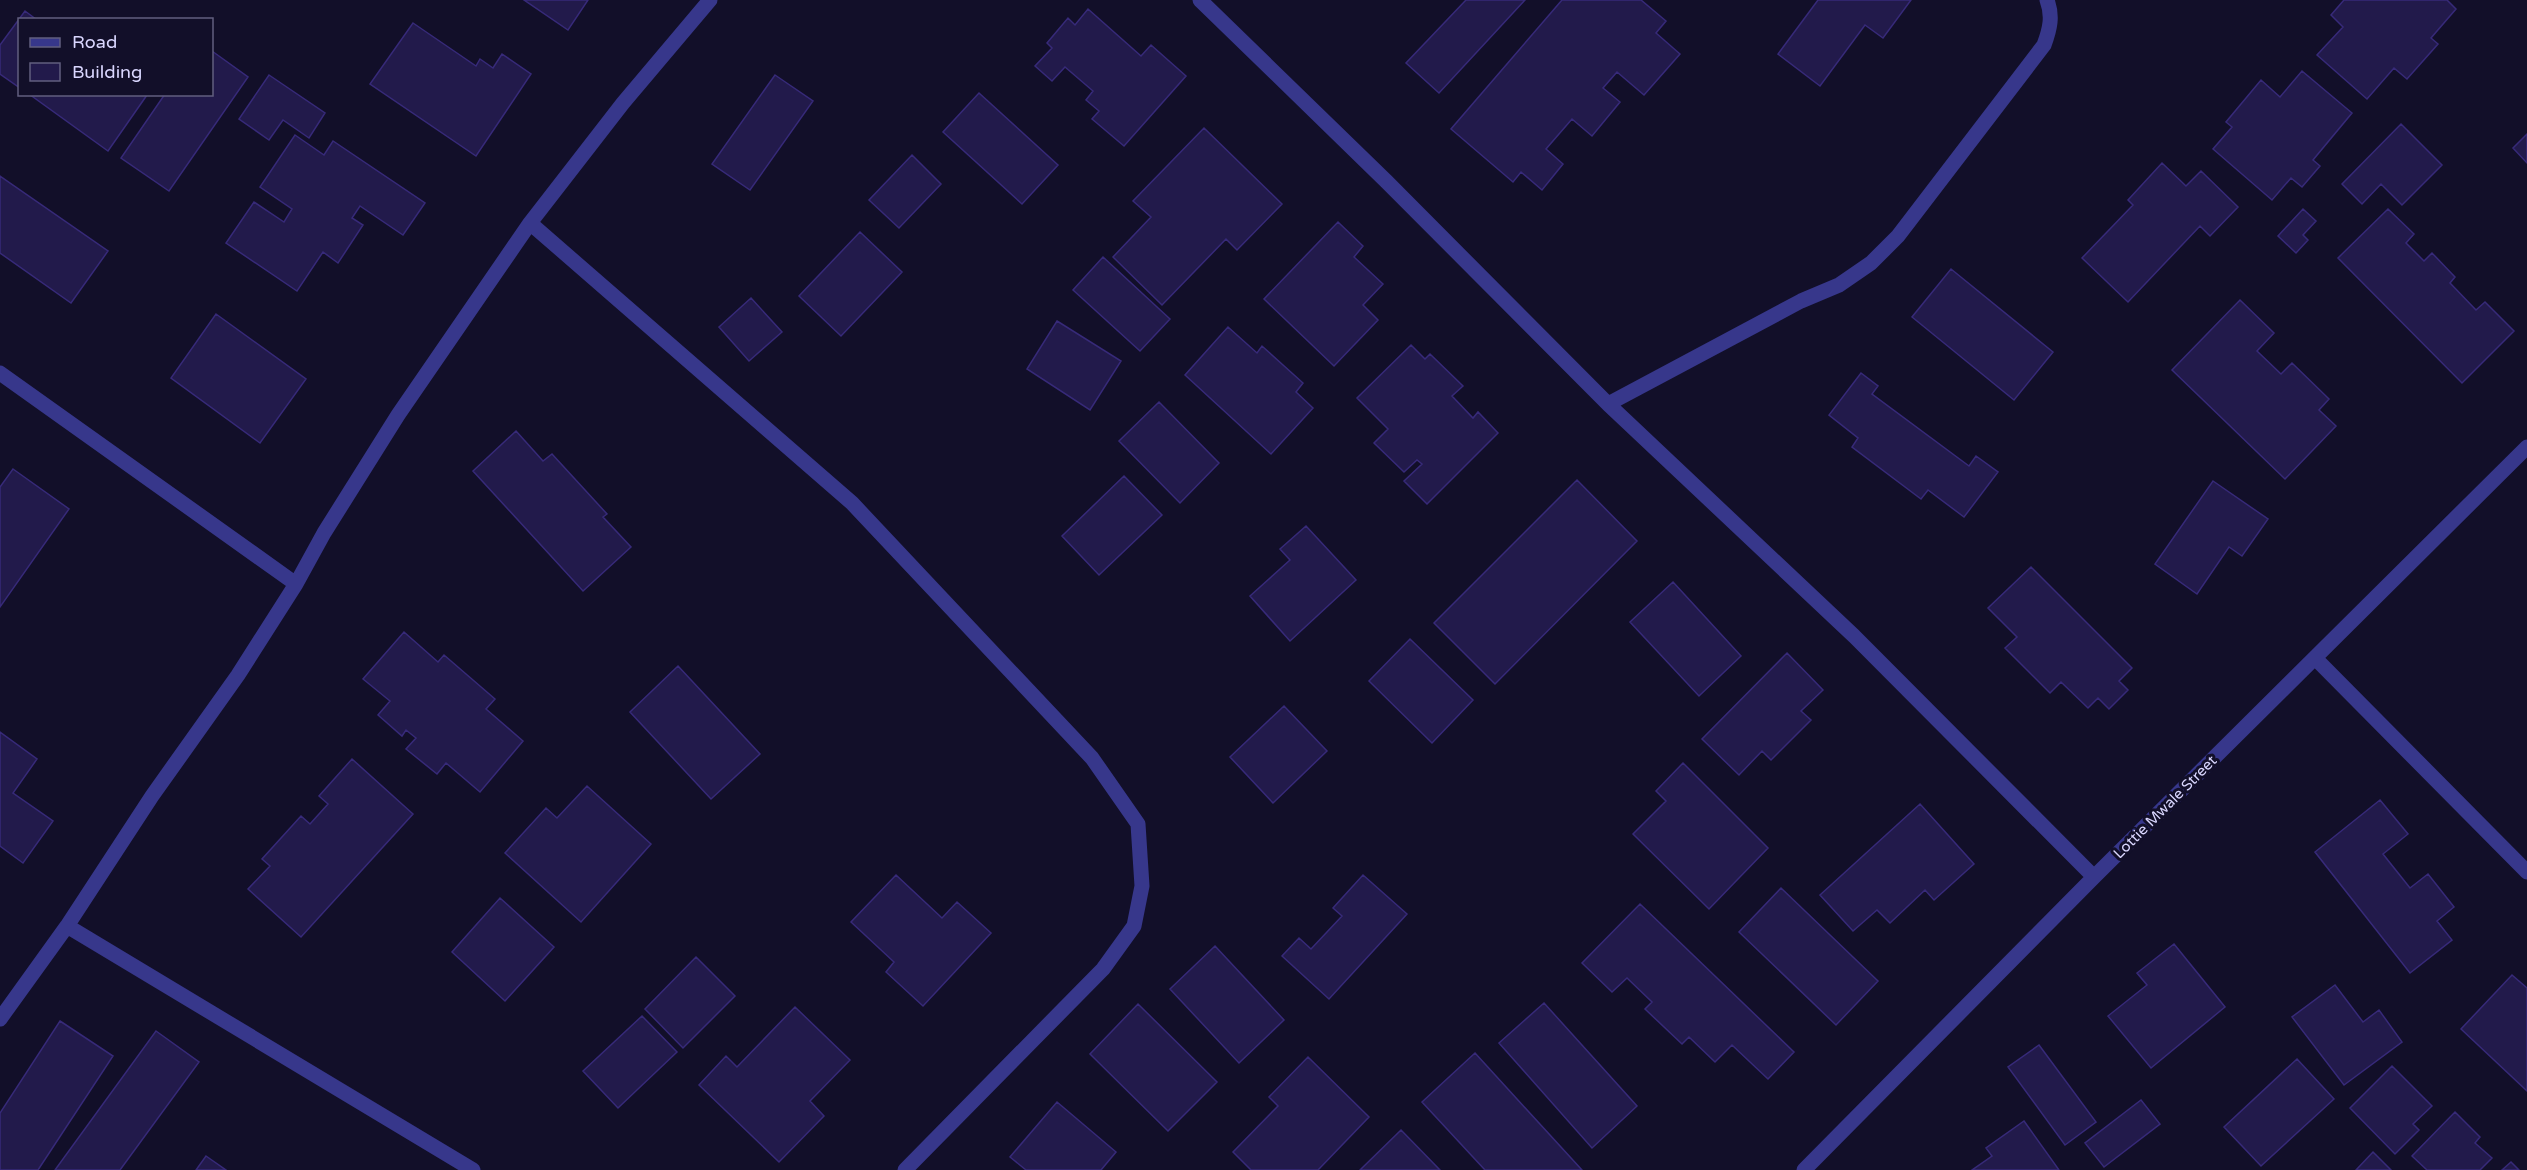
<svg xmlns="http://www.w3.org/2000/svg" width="2527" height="1170" viewBox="0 0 2527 1170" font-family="'Varela Round',sans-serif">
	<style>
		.building { fill: #221a4b; stroke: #372a79; stroke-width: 1.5 }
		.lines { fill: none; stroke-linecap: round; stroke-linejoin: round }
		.minor { stroke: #37378b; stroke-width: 15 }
		.labels { text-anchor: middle; stroke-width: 6; stroke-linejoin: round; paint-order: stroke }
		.street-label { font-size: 15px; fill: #dad7ff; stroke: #120f29 }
	</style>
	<rect width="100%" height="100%" fill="#120f29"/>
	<path class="building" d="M 524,0 L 588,0 L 568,30 Z
		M 1466,0 L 1525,0 L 1439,93 L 1406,63 Z
		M 1562,0 L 1641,0 L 1666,21 L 1656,33 L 1680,54 L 1644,95 L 1617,72 L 1603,88 L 1620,102 L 1592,136 L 1572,119 L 1546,149 L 1563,164 L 1542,190 L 1521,172 L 1513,182 L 1451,129 Z
		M 1818,0 L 1911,0 L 1883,38 L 1865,25 L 1820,86 L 1778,54 Z
		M 2344,0 L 2447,0 L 2456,9 L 2431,38 L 2438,44 L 2407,79 L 2394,68 L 2367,99 L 2317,55 L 2343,27 L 2331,15 Z
		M 1088,9 L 1141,56 L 1151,45 L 1186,76 L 1124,146 L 1092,119 L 1099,111 L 1086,100 L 1093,91 L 1065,67 L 1052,81 L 1035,66 L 1052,48 L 1047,43 L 1068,18 L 1075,25 Z
		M 25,11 L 37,20 L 20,20 L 20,88 L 0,74 L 0,45 Z
		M 413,23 L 476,66 L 480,59 L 493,68 L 502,54 L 531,74 L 476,156 L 370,84 Z
		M 212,51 L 248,77 L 169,191 L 121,158 L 165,94 L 212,94 Z
		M 2302,71 L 2352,113 L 2313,160 L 2320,166 L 2302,187 L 2291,178 L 2272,200 L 2213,149 L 2232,127 L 2226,122 L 2261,80 L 2280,97 Z
		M 269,75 L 325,113 L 309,138 L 283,120 L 269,140 L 239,119 Z
		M 775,75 L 813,101 L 750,190 L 712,164 Z
		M 979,93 L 1058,165 L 1022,204 L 943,132 Z
		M 29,94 L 146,94 L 147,95 L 108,151 Z
		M 2401,124 L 2442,165 L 2402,205 L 2381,184 L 2362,204 L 2342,184 Z
		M 1204,128 L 1282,204 L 1237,250 L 1226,239 L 1162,305 L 1113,257 L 1151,217 L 1133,201 Z
		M 2527,134 L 2527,163 L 2513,148 Z
		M 295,135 L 324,155 L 333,141 L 425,203 L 403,235 L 360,206 L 352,218 L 363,225 L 338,263 L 323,252 L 297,291 L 226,243 L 254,202 L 284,222 L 292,209 L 260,187 Z
		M 912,155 L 941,184 L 899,228 L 869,200 Z
		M 2162,163 L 2186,186 L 2201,171 L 2238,207 L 2210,236 L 2200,226 L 2128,302 L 2082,258 L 2133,205 L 2128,200 Z
		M 0,176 L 108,251 L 71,303 L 0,253 Z
		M 2303,209 L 2316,221 L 2303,235 L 2308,240 L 2296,253 L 2278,236 Z
		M 2388,209 L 2414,234 L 2406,243 L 2424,261 L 2432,253 L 2455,277 L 2450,283 L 2476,310 L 2485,302 L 2514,331 L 2462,383 L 2338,258 Z
		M 1338,222 L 1363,246 L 1354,257 L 1383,284 L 1363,305 L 1378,320 L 1334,366 L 1264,299 Z
		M 860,232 L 902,272 L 841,336 L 799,296 Z
		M 1103,257 L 1170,319 L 1140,351 L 1073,290 Z
		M 1951,269 L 2053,352 L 2014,400 L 1912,317 Z
		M 751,298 L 782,332 L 749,361 L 719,327 Z
		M 2240,300 L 2274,333 L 2257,351 L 2281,374 L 2292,363 L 2329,399 L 2319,410 L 2336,426 L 2285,479 L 2172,370 Z
		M 216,314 L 306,379 L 260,443 L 171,378 Z
		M 1057,321 L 1121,361 L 1090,410 L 1027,369 Z
		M 1228,327 L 1257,353 L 1262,346 L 1303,383 L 1296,392 L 1313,408 L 1271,454 L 1185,375 Z
		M 1411,345 L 1425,359 L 1430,354 L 1463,386 L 1452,396 L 1473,418 L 1478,412 L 1498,433 L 1427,504 L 1404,481 L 1422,464 L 1417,460 L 1404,472 L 1374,443 L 1388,429 L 1357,398 Z
		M 1861,373 L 1878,386 L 1872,394 L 1969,466 L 1976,456 L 1998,472 L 1964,517 L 1928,490 L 1921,499 L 1852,447 L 1858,438 L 1829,415 Z
		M 1159,402 L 1219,463 L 1180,503 L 1119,441 Z
		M 516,431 L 543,461 L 552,454 L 607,514 L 603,517 L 631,547 L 583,591 L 473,471 Z
		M 13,469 L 69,509 L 0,607 L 0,487 Z
		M 1124,476 L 1162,515 L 1099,575 L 1062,536 Z
		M 1577,480 L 1637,541 L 1495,684 L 1434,623 Z
		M 2213,481 L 2268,519 L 2242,556 L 2229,547 L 2197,594 L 2155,564 Z
		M 1306,526 L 1356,580 L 1290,641 L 1250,596 L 1290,560 L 1280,549 Z
		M 2031,567 L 2132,668 L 2119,681 L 2128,690 L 2109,709 L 2098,698 L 2088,708 L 2061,682 L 2050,693 L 2005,648 L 2017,637 L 1988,608 Z
		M 1673,582 L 1741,656 L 1699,696 L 1630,622 Z
		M 404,632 L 438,662 L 444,655 L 495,699 L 486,709 L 523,741 L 480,792 L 446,763 L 437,774 L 406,749 L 416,738 L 406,730 L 402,736 L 378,715 L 390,701 L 363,679 Z
		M 1410,639 L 1473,700 L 1432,743 L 1369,681 Z
		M 1787,653 L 1823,690 L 1801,711 L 1811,720 L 1771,760 L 1762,751 L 1739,775 L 1702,739 Z
		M 678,666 L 760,754 L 711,799 L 630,712 Z
		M 1284,706 L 1327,751 L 1273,803 L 1230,757 Z
		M 0,732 L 37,759 L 13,793 L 53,821 L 23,863 L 0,846 Z
		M 352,759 L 413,814 L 301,937 L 248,889 L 270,866 L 262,859 L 301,816 L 310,824 L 328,804 L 319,796 Z
		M 1683,763 L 1768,848 L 1709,909 L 1633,834 L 1666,801 L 1656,791 Z
		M 587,786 L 651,844 L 581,922 L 505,853 L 546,808 L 557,818 Z
		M 2380,800 L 2408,834 L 2383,854 L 2410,888 L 2428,874 L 2454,907 L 2437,921 L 2452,940 L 2410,973 L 2315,852 Z
		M 1920,804 L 1974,864 L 1934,900 L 1925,890 L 1890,923 L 1877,910 L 1853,931 L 1820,895 Z
		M 896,875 L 942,918 L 957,902 L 991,933 L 923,1006 L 886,972 L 894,962 L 851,922 Z
		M 1363,875 L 1407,914 L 1329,999 L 1282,956 L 1299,938 L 1311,949 L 1342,916 L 1333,908 Z
		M 1781,888 L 1878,981 L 1836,1025 L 1739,932 Z
		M 500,898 L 554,947 L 505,1001 L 452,952 Z
		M 1640,904 L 1794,1052 L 1768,1079 L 1732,1045 L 1715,1062 L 1689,1037 L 1682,1044 L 1645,1009 L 1652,1002 L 1627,978 L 1612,992 L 1582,963 Z
		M 2174,944 L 2225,1007 L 2151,1068 L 2108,1016 L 2147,985 L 2137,973 Z
		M 1215,946 L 1284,1020 L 1239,1063 L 1170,989 Z
		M 696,957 L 735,996 L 683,1048 L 645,1009 Z
		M 2512,975 L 2527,988 L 2527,1091 L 2461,1029 Z
		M 2335,985 L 2363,1022 L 2379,1010 L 2402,1042 L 2344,1085 L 2292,1017 Z
		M 1544,1003 L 1637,1106 L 1592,1148 L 1499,1043 Z
		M 1138,1004 L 1217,1082 L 1168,1131 L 1090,1054 Z
		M 795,1007 L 850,1060 L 810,1101 L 824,1116 L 779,1162 L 699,1085 L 726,1056 L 737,1067 Z
		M 642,1016 L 677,1052 L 618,1108 L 583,1071 Z
		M 60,1021 L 113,1056 L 38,1170 L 0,1170 L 0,1113 Z
		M 156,1031 L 199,1062 L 120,1170 L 55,1170 Z
		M 2039,1045 L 2096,1122 L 2065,1145 L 2008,1067 Z
		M 1475,1053 L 1582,1170 L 1485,1170 L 1422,1102 Z
		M 1308,1057 L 1369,1117 L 1318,1170 L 1251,1170 L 1233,1152 L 1278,1106 L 1269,1097 Z
		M 2297,1059 L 2334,1099 L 2261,1166 L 2224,1127 Z
		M 2392,1066 L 2432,1106 L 2413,1124 L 2419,1130 L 2395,1154 L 2350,1108 Z
		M 2141,1100 L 2160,1124 L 2104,1167 L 2085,1143 Z
		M 1057,1102 L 1116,1152 L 1101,1170 L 1026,1170 L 1010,1157 Z
		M 2455,1112 L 2480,1137 L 2475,1143 L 2492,1158 L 2480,1170 L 2427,1170 L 2412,1156 Z
		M 2024,1121 L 2059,1170 L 1972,1170 L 1992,1156 L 1986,1148 Z
		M 1401,1130 L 1440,1170 L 1360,1170 Z
		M 2373,1152 L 2391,1170 L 2356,1170 Z
		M 206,1156 L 226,1170 L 196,1170 Z
		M 2511,1162 L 2519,1170 L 2502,1170 Z"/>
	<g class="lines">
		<path class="minor" d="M 1200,0 L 1386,181 L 1608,404 L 1854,636 L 2094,877
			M 530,223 L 852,503 L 1092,758 L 1138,824 L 1142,886 L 1134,926 L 1103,969 L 905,1170
			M 0,373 L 296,584
			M 1608,404 L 1801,301 L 1839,285 L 1871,263 L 1898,236 L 2044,45 C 2050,29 2053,16 2047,0
			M 2315,658 L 2527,872
			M 67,926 L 473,1170
			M 0,1019 L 67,926 L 152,796 L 238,675 L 296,584 L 324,533 L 398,415 L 530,223 L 623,103 L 710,0
			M 1804,1170 L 2094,877 L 2527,447"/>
	</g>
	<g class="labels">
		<g class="street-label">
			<text transform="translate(2165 807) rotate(-45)" y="5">Lottie Mwale Street</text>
		</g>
	</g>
	<rect x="18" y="18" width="195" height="78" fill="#120f29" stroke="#625f7f" stroke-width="1.5"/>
	<rect x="30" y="38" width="30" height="9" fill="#37378b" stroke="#625f7f" stroke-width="1.5"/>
	<text x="72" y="48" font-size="18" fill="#dad7ff">Road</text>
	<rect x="30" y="63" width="30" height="18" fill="#221a4b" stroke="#625f7f" stroke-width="1.5"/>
	<text x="72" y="78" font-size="18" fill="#dad7ff">Building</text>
</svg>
